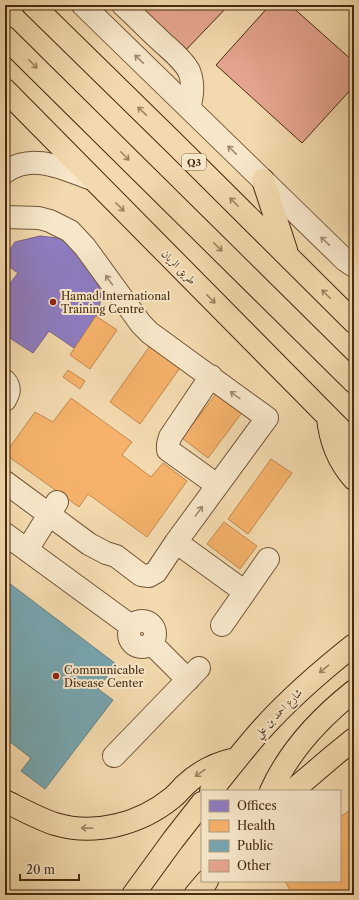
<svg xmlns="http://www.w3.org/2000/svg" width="359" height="900" viewBox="0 0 359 900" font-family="'Libre Caslon Text',Amiri,serif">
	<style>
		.offices { fill: #8e7cc3; stroke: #79638d }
		.health { fill: #f6b26b; stroke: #c2894f }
		.public { fill: #76a5af; stroke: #68807f }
		.building { fill: #e6a58f; stroke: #482a0f }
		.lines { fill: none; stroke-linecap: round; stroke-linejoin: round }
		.minor-casing { stroke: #735637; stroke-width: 24 }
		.major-casing { stroke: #482a0f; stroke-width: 24 }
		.highway-casing { stroke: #482a0f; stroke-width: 24 }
		.minor { stroke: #f7e7ca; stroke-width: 22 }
		.major { stroke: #f3daae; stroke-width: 22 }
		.highway { stroke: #f3daae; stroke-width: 22 }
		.oneway { stroke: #a0886c }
		.oneway2 { stroke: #9e825e }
		.poi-dot { fill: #8f2418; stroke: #f7e7ca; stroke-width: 1.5 }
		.labels { text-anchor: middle; stroke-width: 4; stroke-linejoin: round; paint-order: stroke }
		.shield { fill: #f7e7ca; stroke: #7c6347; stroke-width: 1 }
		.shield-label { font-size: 10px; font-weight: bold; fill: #482a0f }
		.street-label { font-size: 11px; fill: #482a0f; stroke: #f7e7ca }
		.poi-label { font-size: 11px; fill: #482a0f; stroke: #f7e7ca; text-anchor: start }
	</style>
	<rect width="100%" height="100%" fill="#f3daae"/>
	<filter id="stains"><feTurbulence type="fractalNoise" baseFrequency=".005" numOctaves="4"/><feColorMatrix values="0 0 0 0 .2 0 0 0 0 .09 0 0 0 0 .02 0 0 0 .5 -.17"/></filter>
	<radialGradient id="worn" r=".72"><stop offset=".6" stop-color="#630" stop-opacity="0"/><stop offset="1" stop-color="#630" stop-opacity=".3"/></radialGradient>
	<path class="offices" d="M 40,236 L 67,239 L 92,268 L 101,293 L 99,312 L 74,348 L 49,331 L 33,353 L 5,335 L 5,285 L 7,287 L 18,273 L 5,264 L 5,257 L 15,242 Z"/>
	<path class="health" d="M 96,316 L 117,330 L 90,369 L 70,355 Z
		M 152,343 L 182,365 L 140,424 L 110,402 Z
		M 68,370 L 85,381 L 80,389 L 63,377 Z
		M 219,390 L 244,410 L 208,458 L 182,438 Z
		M 71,398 L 132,442 L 122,455 L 151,477 L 163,463 L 187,481 L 147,537 L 88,494 L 79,507 L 5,454 L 35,412 L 53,422 Z
		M 271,459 L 292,473 L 248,534 L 228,519 Z
		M 224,522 L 257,546 L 240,569 L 207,544 Z
		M 354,808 L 354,895 L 293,895 L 285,881 L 340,881 L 340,817 Z"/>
	<path class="public" d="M 5,580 L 116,664 L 98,689 L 113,700 L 45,789 L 21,771 L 31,758 L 5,738 Z"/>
	<path class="building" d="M 130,5 L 229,5 L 182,54 Z
		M 270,5 L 290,5 L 354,62 L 354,86 L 302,143 L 216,65 Z"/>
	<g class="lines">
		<g class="minor-casing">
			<path id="minor" d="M 83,5 L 345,260 L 354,266
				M 123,5 C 137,18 150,31 164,44 C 173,52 183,60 189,71 C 194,83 193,95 189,108
				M 5,172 C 33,152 64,169 92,179
				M 5,217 L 39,218 L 50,221 L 70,231 L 85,247 L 141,324 L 150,333 L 267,418 L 176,542 L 156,572 L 149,576 L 141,575 L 116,556 L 106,553 L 89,544 L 5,482
				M 211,376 L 170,437 L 168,444 L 168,450 L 217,485
				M 5,381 C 11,388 9,393 5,400
				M 5,534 L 131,626
				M 176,542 L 245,592
				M 27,550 L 57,502
				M129 634a13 13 0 1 1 26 0a13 13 0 1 1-26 0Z
				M 222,625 L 268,559
				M 151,643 L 188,680
				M 114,756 L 199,668"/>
		</g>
		<g class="major-casing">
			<path id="major" d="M 33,5 L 173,142 L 354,322
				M 5,90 L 354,443
				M 263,180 L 286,250
				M 328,417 C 330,441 338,461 354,479
				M 211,791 C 228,770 244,749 262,729 C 290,698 321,671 354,645
				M 292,791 L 332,757 L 354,739
				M 5,801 C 21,809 37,818 55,824 C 95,836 140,824 172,798 C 177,794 181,789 185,785 C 200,771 215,763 236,759
				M 133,895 L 173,840 L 202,803
				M 195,895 L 207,881"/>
		</g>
		<g class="highway-casing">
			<path id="highway" d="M 5,37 L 354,382
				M 271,791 C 289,751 320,718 354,691"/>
		</g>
		<use href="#minor" class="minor"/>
		<use href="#major" class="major"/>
		<use href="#highway" class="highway"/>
	</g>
	<defs><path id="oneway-shaft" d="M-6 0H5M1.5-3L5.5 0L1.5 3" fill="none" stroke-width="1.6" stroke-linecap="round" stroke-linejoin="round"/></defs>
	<g class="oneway">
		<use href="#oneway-shaft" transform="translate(139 59) rotate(-136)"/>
		<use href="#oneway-shaft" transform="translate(232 150) rotate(-136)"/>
		<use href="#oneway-shaft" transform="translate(325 241) rotate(-136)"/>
		<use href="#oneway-shaft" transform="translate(109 280) rotate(-126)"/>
		<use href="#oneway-shaft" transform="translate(235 395) rotate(-144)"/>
		<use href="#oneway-shaft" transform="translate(199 511) rotate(-54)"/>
	</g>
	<g class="oneway2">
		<use href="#oneway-shaft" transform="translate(33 64) rotate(45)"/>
		<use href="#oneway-shaft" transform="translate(142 111) rotate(-136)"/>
		<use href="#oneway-shaft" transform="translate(125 156) rotate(45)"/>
		<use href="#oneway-shaft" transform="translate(234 202) rotate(-135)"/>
		<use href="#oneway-shaft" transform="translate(120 207) rotate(45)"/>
		<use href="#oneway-shaft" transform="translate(218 247) rotate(45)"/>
		<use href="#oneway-shaft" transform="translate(326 294) rotate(-135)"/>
		<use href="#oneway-shaft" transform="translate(211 299) rotate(45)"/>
		<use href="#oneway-shaft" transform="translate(324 669) rotate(140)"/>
		<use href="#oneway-shaft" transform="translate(200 773) rotate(145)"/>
		<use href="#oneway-shaft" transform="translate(87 828) rotate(-178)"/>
	</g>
	<g class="poi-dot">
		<circle cx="53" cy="302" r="4"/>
		<circle cx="56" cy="676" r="4"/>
	</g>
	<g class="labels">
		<rect class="shield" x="182" y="154" width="24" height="16" rx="3"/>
		<g class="shield-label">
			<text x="194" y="166">Q3</text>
		</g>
		<g class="street-label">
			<text transform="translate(179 267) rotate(45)" y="4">طريق الريان</text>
			<text transform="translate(278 713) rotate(-46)" y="4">شارع احمد بن علي</text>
		</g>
		<g class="poi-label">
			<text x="61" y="300">Hamad International<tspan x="61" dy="13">Training Centre</tspan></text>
			<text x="64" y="674">Communicable<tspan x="64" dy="13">Disease Center</tspan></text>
		</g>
	</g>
	<rect width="359" height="900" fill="none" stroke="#f3daae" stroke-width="20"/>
	<rect x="6" y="6" width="347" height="888" fill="none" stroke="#482a0f" stroke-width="2"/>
	<rect x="10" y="10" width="339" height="880" fill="none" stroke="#482a0f"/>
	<rect x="201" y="790" width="140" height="92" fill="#f7e7ca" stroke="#b19b7f"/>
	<rect x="209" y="800" width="20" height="12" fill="#8e7cc3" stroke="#b19b7f"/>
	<text x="237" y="810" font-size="12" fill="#482a0f">Offices</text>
	<rect x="209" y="820" width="20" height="12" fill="#f6b26b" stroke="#b19b7f"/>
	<text x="237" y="830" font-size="12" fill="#482a0f">Health</text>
	<rect x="209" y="840" width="20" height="12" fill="#76a5af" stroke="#b19b7f"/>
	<text x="237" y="850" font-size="12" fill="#482a0f">Public</text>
	<rect x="209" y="860" width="20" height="12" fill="#e6a58f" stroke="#b19b7f"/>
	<text x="237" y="870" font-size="12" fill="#482a0f">Other</text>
	<path d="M20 874v6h59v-6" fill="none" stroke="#482a0f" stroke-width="2"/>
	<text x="26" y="874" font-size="12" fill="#482a0f" stroke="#f7e7ca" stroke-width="3" paint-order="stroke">20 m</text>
	<rect width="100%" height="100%" filter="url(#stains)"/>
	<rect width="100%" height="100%" fill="url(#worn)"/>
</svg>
